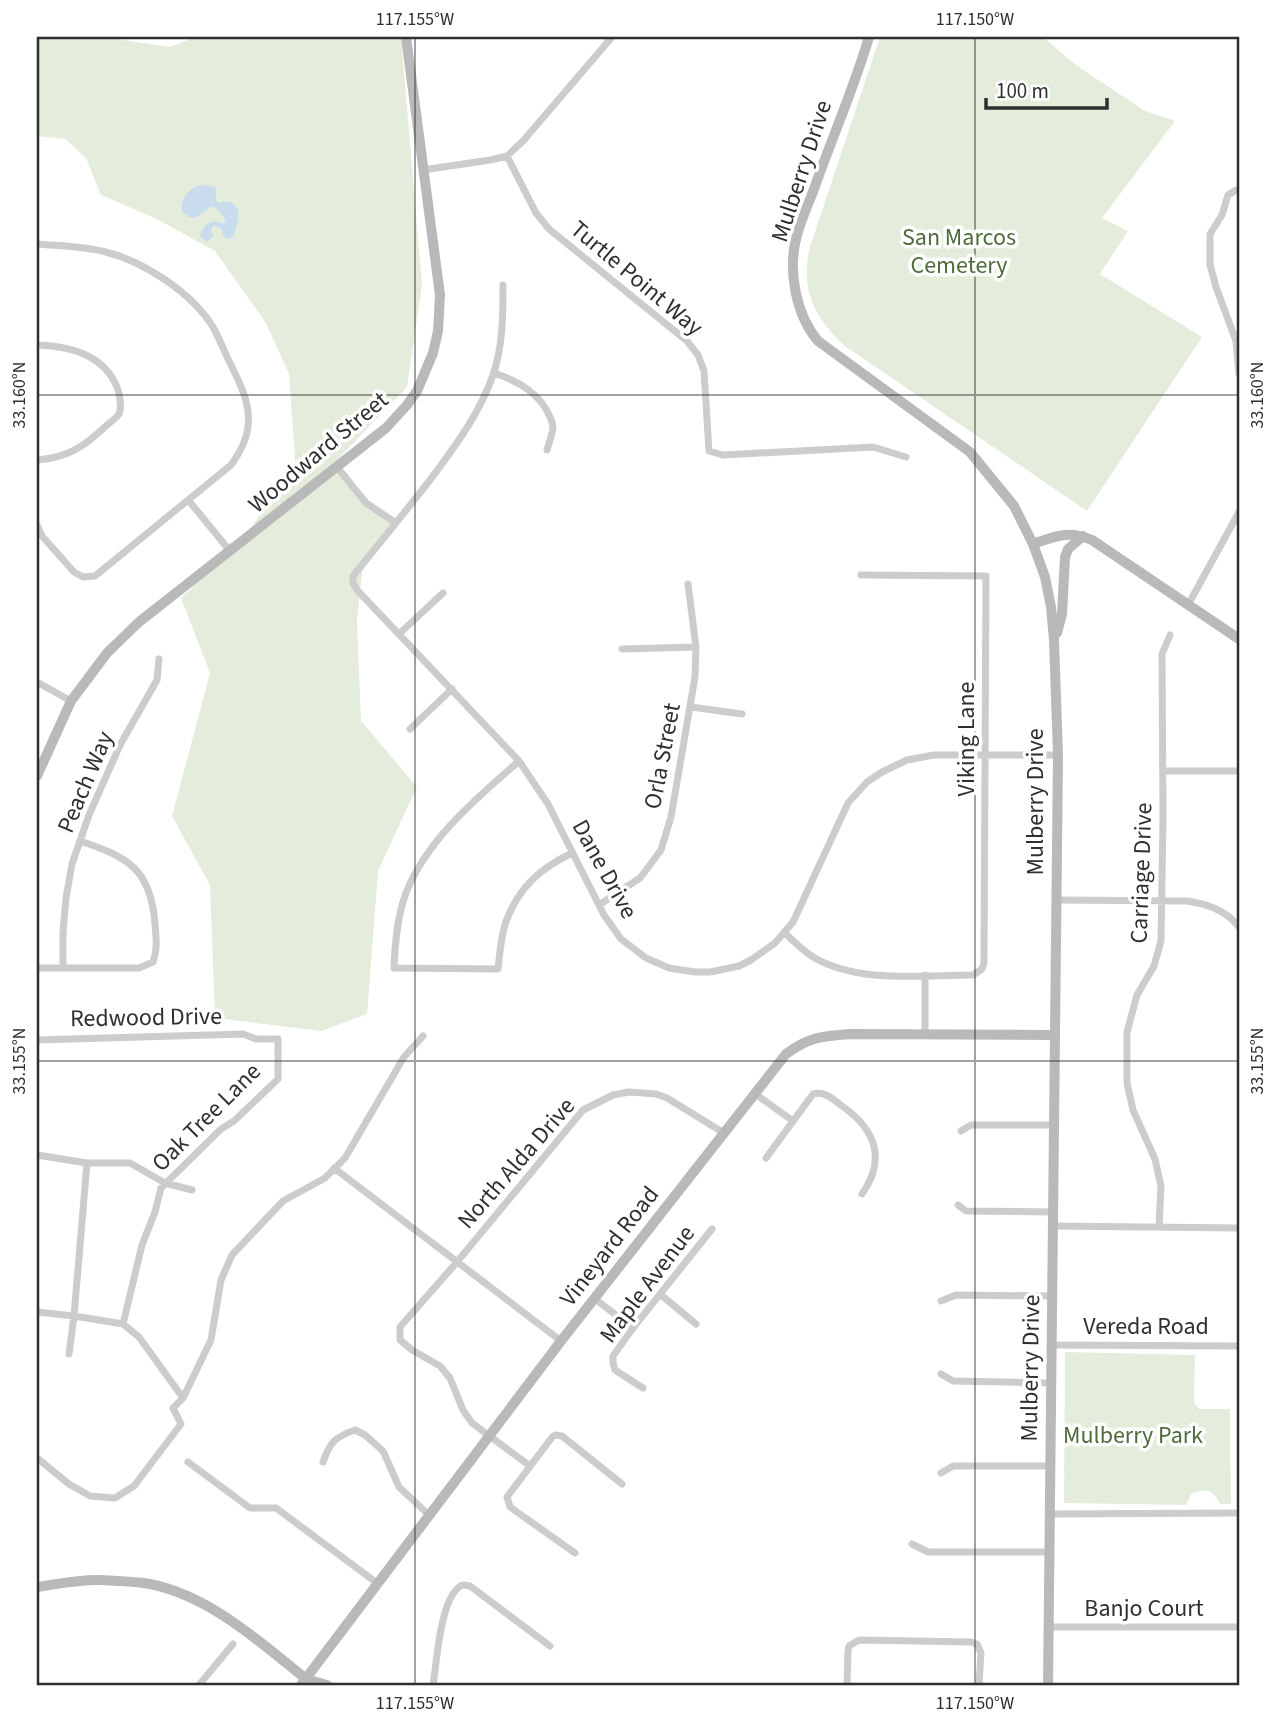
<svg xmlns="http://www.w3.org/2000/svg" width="1276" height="1722" viewBox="0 0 1276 1722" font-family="'Source Sans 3',sans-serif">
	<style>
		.green { fill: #e4eddc }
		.water { fill: #c8dced }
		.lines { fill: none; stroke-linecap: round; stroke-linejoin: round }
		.street { stroke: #ccc; stroke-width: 7 }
		.secondary { stroke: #b9b9b9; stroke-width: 10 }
		.ticks { fill: none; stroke: #2f2f2f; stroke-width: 2; stroke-opacity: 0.45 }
		.labels { text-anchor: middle; stroke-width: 7; stroke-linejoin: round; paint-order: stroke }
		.street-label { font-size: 24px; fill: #2f2f2f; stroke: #fff }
		.park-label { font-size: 24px; fill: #4e6c3b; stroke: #fff }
		.neatline { fill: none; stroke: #2f2f2f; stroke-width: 2.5 }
		.ticks-label { font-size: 18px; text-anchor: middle; fill: #2f2f2f }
	</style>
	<rect width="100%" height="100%" fill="#fff"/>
	<path class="green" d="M 37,37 L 103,37 L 170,47 L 196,37 L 401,37 L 422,285 L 407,387 L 314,484 L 337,467 L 362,498 L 395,524 L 363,565 L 357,620 L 361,721 L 417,787 L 378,871 L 367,1014 L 321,1031 L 215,1018 L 210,885 L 172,816 L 210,673 L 181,598 L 241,543 L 264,508 L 296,472 L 289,374 L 266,323 L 215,251 L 157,219 L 101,195 L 86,158 L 65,139 L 37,136 Z
		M 880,37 L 1043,37 L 1077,66 L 1145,111 L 1175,121 L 1102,218 L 1128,231 L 1100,274 L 1202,337 L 1087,511 L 845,346 C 815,318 801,292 809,250 Z
		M 1065,1352 L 1195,1355 L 1194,1403 L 1199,1409 L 1230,1409 L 1231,1504 L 1220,1504 C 1213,1489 1206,1488 1191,1494 L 1186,1505 L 1064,1503 Z"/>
	<path class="water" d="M 202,185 L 216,187 L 216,201 L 220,203 C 229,200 233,202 238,210 C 239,218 236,233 231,239 L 225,238 L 221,229 L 214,225 L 211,229 L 213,236 L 207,242 L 200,236 C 203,225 211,217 223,224 L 226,222 L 223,216 L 215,207 L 211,207 L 195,218 L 187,216 L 182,212 C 180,199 189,187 202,185 Z"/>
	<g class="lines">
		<path class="street" d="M 507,156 L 536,213 L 549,229 L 687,341 L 698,355 L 704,371 L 709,451 L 723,455 L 873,447 L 906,457
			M 423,170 L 490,160 L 507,156 L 523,141 L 612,37
			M 1239,191 L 1236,190 L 1228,195 L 1222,215 L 1210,234 L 1210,265 L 1216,287 L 1236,341 L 1239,373
			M 37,244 C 60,246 83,246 106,252 C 145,262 192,293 213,327 C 219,338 224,350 229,361 C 242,387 256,413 244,442 C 241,450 236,458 231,465 L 95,576 L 83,577 L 74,572 L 42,536 L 37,525
			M 503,285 C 503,315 503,346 493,375 C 479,415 455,446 430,480 C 405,512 379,544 353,576 L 353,583 L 358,591 L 519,761 L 548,804 L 604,915 L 621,939 L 646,958 L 669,968 L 695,972 L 710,972 L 739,966 L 751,960 L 775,943 L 793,922 L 848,803 L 867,782 L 882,772 L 907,760 L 934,755 L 1058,755
			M 37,345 C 71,346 108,356 119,393 C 120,399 122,408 119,414 C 117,418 110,422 107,425 C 85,446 68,458 37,460
			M 494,373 C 518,381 540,393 550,417 C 552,422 553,423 553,428 C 552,435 549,443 547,450
			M 337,467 L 366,503 L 396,523
			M 189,501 L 230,551
			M 1188,605 L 1239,512
			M 399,634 L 443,593
			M 622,649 L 696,647
			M 37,682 L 71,701
			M 691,707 L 742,714
			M 410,729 L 452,689
			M 519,761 C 477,798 427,839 406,893 C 397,917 395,943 394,968 L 498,969 C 500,953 501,933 507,919 C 520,886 541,868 572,853
			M 1163,771 L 1239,771
			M 1056,900 L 1187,901 C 1207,904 1226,910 1239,927
			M 599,905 L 640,878 L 661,850 L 671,817 L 695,677 L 696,647 L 688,584
			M 784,932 C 793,941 802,950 813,957 C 859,984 921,975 973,975 L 982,969 L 984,963 L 986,576 L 861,575
			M 37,968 L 139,968 L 153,962 C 158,949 156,937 155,924 C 151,869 128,857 80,841
			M 63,968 L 63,932 L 66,898 L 72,864 L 89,815 L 120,745 L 157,680 L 159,659
			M 925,975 L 925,1035
			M 37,1040 L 243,1034 L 256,1039 L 278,1039 L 278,1079 L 234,1121 L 221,1129 L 161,1188 L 155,1212 L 142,1245 L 123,1324
			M 754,1093 L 793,1121
			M 961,1131 L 971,1125 L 1054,1125
			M 37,1155 L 87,1163 L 130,1163 L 165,1183 L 192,1190
			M 766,1158 L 813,1094 C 825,1091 833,1099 842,1106 C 875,1129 887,1159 862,1194
			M 334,1168 L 561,1341
			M 958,1205 L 966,1211 L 1053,1212
			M 1053,1226 L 1239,1228
			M 1159,1227 L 1161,1186 L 1155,1159 L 1133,1110 L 1127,1083 L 1127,1032 L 1137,995 L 1154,966 L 1161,941 L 1163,818 L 1162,654 L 1170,635
			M 661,1295 L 696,1324
			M 595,1299 L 633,1328
			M 941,1301 L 956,1295 L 1052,1296
			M 37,1312 L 74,1316 L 123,1324 L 139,1337 L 183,1398
			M 1052,1345 L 1239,1346
			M 69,1354 L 74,1316 L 87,1163
			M 941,1374 L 953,1381 L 1051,1383
			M 643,1388 L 615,1370 L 613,1363 L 613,1356 L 633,1328 L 712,1229
			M 37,1458 L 69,1484 L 90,1496 L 115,1498 L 134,1486 L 181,1424 L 173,1408 L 183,1398 L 211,1340 L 221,1280 L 232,1255 L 283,1201 L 325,1178 L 345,1158 L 404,1057 L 423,1036
			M 188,1462 L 250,1508 L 276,1508 L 377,1583
			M 323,1462 C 330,1442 335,1437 355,1430 L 365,1435 L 383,1451 L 399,1487 L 429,1515
			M 530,1466 L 472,1423 L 463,1410 L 450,1378 L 440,1366 L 412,1350 L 400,1340 L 400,1327 L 457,1262 L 583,1110 L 613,1095 L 629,1092 L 656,1094 L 667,1098 L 724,1133
			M 941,1473 L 953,1466 L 1050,1466
			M 1050,1514 L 1239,1513
			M 912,1544 L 928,1552 L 1050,1552
			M 575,1553 L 510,1507 L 507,1497 L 553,1436 L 556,1435 L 562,1436 L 622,1484
			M 1049,1627 L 1239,1627
			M 199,1685 L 233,1644
			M 433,1685 C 437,1661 440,1602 459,1587 C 463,1584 465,1585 470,1586 L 550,1646
			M 847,1685 L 848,1651 L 849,1646 L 859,1640 L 971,1642 L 977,1644 L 981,1653 L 979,1685"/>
		<path class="secondary" d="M 869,37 C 854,88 832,138 814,189 C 808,205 800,222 796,239 C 788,272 796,315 818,341 L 970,452 L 1014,506 L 1033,544 L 1045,577 L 1051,607 L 1054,640 L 1058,755 L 1048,1685
			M 1033,544 C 1056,536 1069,530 1092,540 L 1239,639
			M 1057,633 L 1062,614 L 1065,557 L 1068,549 L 1083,536
			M 37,776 L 71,701 L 107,653 L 139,622 L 386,428 L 407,405 L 417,391 L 433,353 L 438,331 L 440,295 L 406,37
			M 37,1587 C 58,1584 80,1579 101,1580 C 117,1581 135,1581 150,1584 C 210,1596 260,1642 306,1679 L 311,1685
			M 306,1679 L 327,1685
			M 301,1685 L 561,1341 L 786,1054 C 809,1037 822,1036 850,1034 L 1055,1035"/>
	</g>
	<path class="ticks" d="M 415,37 L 415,1685M 975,37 L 975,1685M 37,395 L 1239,395M 37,1061 L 1239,1061"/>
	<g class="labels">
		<g class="street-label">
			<text transform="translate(801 171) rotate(-72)" y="8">Mulberry Drive</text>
			<text transform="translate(637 278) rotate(40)" y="8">Turtle Point Way</text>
			<text transform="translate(318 452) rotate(-40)" y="8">Woodward Street</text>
			<text transform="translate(966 739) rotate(-90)" y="8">Viking Lane</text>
			<text transform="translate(662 756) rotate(-79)" y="8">Orla Street</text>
			<text transform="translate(85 782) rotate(-67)" y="8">Peach Way</text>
			<text transform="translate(1035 802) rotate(-90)" y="8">Mulberry Drive</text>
			<text transform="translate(605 869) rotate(61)" y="8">Dane Drive</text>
			<text transform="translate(1141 873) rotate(-88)" y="8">Carriage Drive</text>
			<text transform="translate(146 1017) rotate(-1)" y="8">Redwood Drive</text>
			<text transform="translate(206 1117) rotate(-45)" y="8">Oak Tree Lane</text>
			<text transform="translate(516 1163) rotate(-49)" y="8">North Alda Drive</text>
			<text transform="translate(609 1246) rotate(-52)" y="8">Vineyard Road</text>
			<text transform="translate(647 1284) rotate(-53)" y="8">Maple Avenue</text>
			<text x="1146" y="1334">Vereda Road</text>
			<text transform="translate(1030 1368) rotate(-89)" y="8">Mulberry Drive</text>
			<text x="1144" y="1616">Banjo Court</text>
		</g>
		<g class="park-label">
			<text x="959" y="245">San Marcos<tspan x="959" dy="28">Cemetery</tspan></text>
			<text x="1133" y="1443">Mulberry Park</text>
		</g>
	</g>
	<rect width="1276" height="1722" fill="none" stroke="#ffffff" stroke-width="77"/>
	<path d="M986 98v10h121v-10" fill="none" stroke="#2f2f2f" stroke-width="3.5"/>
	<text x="996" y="98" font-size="21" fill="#2f2f2f" stroke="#ffffff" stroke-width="5" paint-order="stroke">100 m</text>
	<rect x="38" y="38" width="1200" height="1646" class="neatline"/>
	<g class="ticks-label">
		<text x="415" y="25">117.155°W</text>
		<text x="975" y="25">117.150°W</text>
		<text transform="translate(19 395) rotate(-90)" y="6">33.160°N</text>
		<text transform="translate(1257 395) rotate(-90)" y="6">33.160°N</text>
		<text transform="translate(19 1061) rotate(-90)" y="6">33.155°N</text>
		<text transform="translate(1257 1061) rotate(-90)" y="6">33.155°N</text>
		<text x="415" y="1709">117.155°W</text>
		<text x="975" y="1709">117.150°W</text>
	</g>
</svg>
